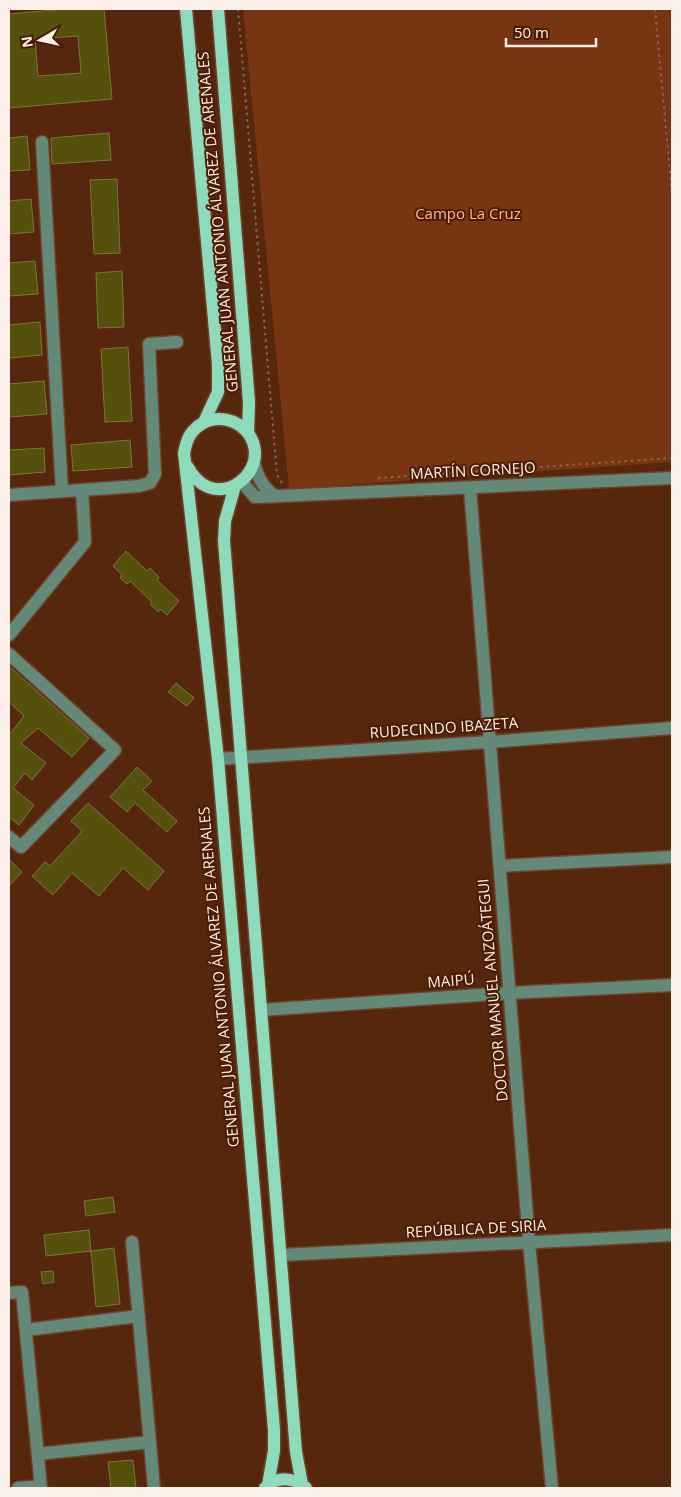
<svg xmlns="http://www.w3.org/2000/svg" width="681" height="1497" viewBox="0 0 681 1497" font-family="'Open Sans',sans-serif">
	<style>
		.green { fill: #773611 }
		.building { fill: #55510c; stroke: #79763c; fill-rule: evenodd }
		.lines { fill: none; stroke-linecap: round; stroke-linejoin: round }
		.minor-casing { stroke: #6d432c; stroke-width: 15 }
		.major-casing { stroke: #6d432c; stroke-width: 15 }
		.path { stroke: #8a6652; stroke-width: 2; stroke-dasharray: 2.5 4; stroke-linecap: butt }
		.minor { stroke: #648979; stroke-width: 12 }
		.major { stroke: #8ddbbb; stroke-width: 12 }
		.labels { text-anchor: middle; stroke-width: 4; stroke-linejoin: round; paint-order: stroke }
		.park-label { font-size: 15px; fill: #fabca0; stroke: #4b1c02 }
		.street-label { font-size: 15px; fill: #fbefe9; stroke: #4b1c02 }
	</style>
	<rect width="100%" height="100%" fill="#56270d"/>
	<path class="green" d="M 243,9 L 671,9 L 672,462 L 289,489 Z"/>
	<path class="building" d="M 67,9 L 104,9 L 112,99 L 9,108 L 9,14 ZM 78,36 L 81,73 L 38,76 L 35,39 Z
		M 109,133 L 111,160 L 52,164 L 51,138 Z
		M 27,136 L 30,170 L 9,171 L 9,138 Z
		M 117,179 L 120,253 L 94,254 L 90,180 Z
		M 31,199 L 34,232 L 9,234 L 9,201 Z
		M 35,261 L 38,294 L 9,296 L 9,263 Z
		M 122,271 L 124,327 L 98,328 L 96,273 Z
		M 40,322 L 42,355 L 9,358 L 9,325 Z
		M 128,347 L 132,421 L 105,422 L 101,349 Z
		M 44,381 L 47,414 L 9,417 L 9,384 Z
		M 130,440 L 132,467 L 73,471 L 71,445 Z
		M 44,448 L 45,472 L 9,475 L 9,450 Z
		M 126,551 L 147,571 L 150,568 L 159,577 L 157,580 L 179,601 L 167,615 L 160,609 L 158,612 L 150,604 L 152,602 L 130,581 L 127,584 L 120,578 L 122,575 L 113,566 Z
		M 9,666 L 89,738 L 72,757 L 38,728 L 21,743 L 46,763 L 32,780 L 25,773 L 13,788 L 34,805 L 19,825 L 9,817 L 9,735 L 24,716 L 9,702 Z
		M 176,683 L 194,698 L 187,706 L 168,692 Z
		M 137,767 L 152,781 L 143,790 L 177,821 L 167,832 L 135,803 L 127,812 L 110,797 Z
		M 88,803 L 164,871 L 148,890 L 123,868 L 99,896 L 72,873 L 53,895 L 32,876 L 45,862 L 50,866 L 82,831 L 71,821 Z
		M 9,859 L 22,872 L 9,886 Z
		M 113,1197 L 115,1212 L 86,1216 L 84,1201 Z
		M 89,1230 L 91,1251 L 46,1256 L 44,1235 Z
		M 114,1248 L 120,1304 L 96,1307 L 91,1251 Z
		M 53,1271 L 54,1282 L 43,1284 L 41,1272 Z
		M 133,1460 L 136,1488 L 111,1488 L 108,1462 Z"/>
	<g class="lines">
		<g class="minor-casing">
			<path id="minor" d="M 42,142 L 62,491
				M 254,463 C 258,477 262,487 275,496
				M 241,481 L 255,497 L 258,497 L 672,478
				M 470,488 L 529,1242 L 552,1488
				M 9,495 L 139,486 L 150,483 L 155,474 L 149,344 L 177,342
				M 9,635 L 85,542 L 82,490
				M 9,654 L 115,750 L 21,847 L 9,837
				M 218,759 L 489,742 L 672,728
				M 500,866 L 672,857
				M 261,1010 L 509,993 L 672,985
				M 132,1242 L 154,1488
				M 281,1255 L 672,1235
				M 9,1293 L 22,1292 L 41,1488
				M 26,1330 L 139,1316
				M 38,1454 L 150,1442
				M 18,1488 L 41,1486"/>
		</g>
		<g class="major-casing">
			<path id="major" d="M 186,9 L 218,364 L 218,392 L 204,422
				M 218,9 L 249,402 L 248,433
				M 187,466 C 192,475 198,483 208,487 C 231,496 256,475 255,452 C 253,422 216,408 195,429 C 188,435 186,444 184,453 L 218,759 L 274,1430 L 274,1451 L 268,1485
				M 235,486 L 225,521 L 224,541 L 296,1452 L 302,1484
				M 265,1488 C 276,1476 294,1477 306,1488"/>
		</g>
		<path class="path" d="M 238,9 L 277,475 L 282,483
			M 655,9 L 672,195
			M 378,478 L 672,458"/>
		<use href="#minor" class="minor"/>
		<use href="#major" class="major"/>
	</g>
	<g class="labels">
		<g class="park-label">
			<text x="468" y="219">Campo La Cruz</text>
		</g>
		<g class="street-label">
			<text transform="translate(218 222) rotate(-95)" y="5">GENERAL JUAN ANTONIO ÁLVAREZ DE ARENALES</text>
			<text transform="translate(473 471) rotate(-3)" y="5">MARTÍN CORNEJO</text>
			<text transform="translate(444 728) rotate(-4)" y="5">RUDECINDO IBAZETA</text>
			<text transform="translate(219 977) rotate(-95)" y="5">GENERAL JUAN ANTONIO ÁLVAREZ DE ARENALES</text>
			<text transform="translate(451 981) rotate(-4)" y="5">MAIPÚ</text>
			<text transform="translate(493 990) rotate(-95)" y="5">DOCTOR MANUEL ANZOÁTEGUI</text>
			<text transform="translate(476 1229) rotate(-3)" y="5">REPÚBLICA DE SIRIA</text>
		</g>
	</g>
	<rect width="681" height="1497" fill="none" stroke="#fbefe9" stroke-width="20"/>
	<g transform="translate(40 40) rotate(261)" stroke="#4b1c02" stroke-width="4" paint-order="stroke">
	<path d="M0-4L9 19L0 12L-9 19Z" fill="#fbefe9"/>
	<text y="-8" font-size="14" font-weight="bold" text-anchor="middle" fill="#fbefe9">N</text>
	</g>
	<path d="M506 38v8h90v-8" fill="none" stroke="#fbefe9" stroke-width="2.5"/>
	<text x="514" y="38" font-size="15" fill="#fbefe9" stroke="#4b1c02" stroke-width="4" paint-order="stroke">50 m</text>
</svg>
